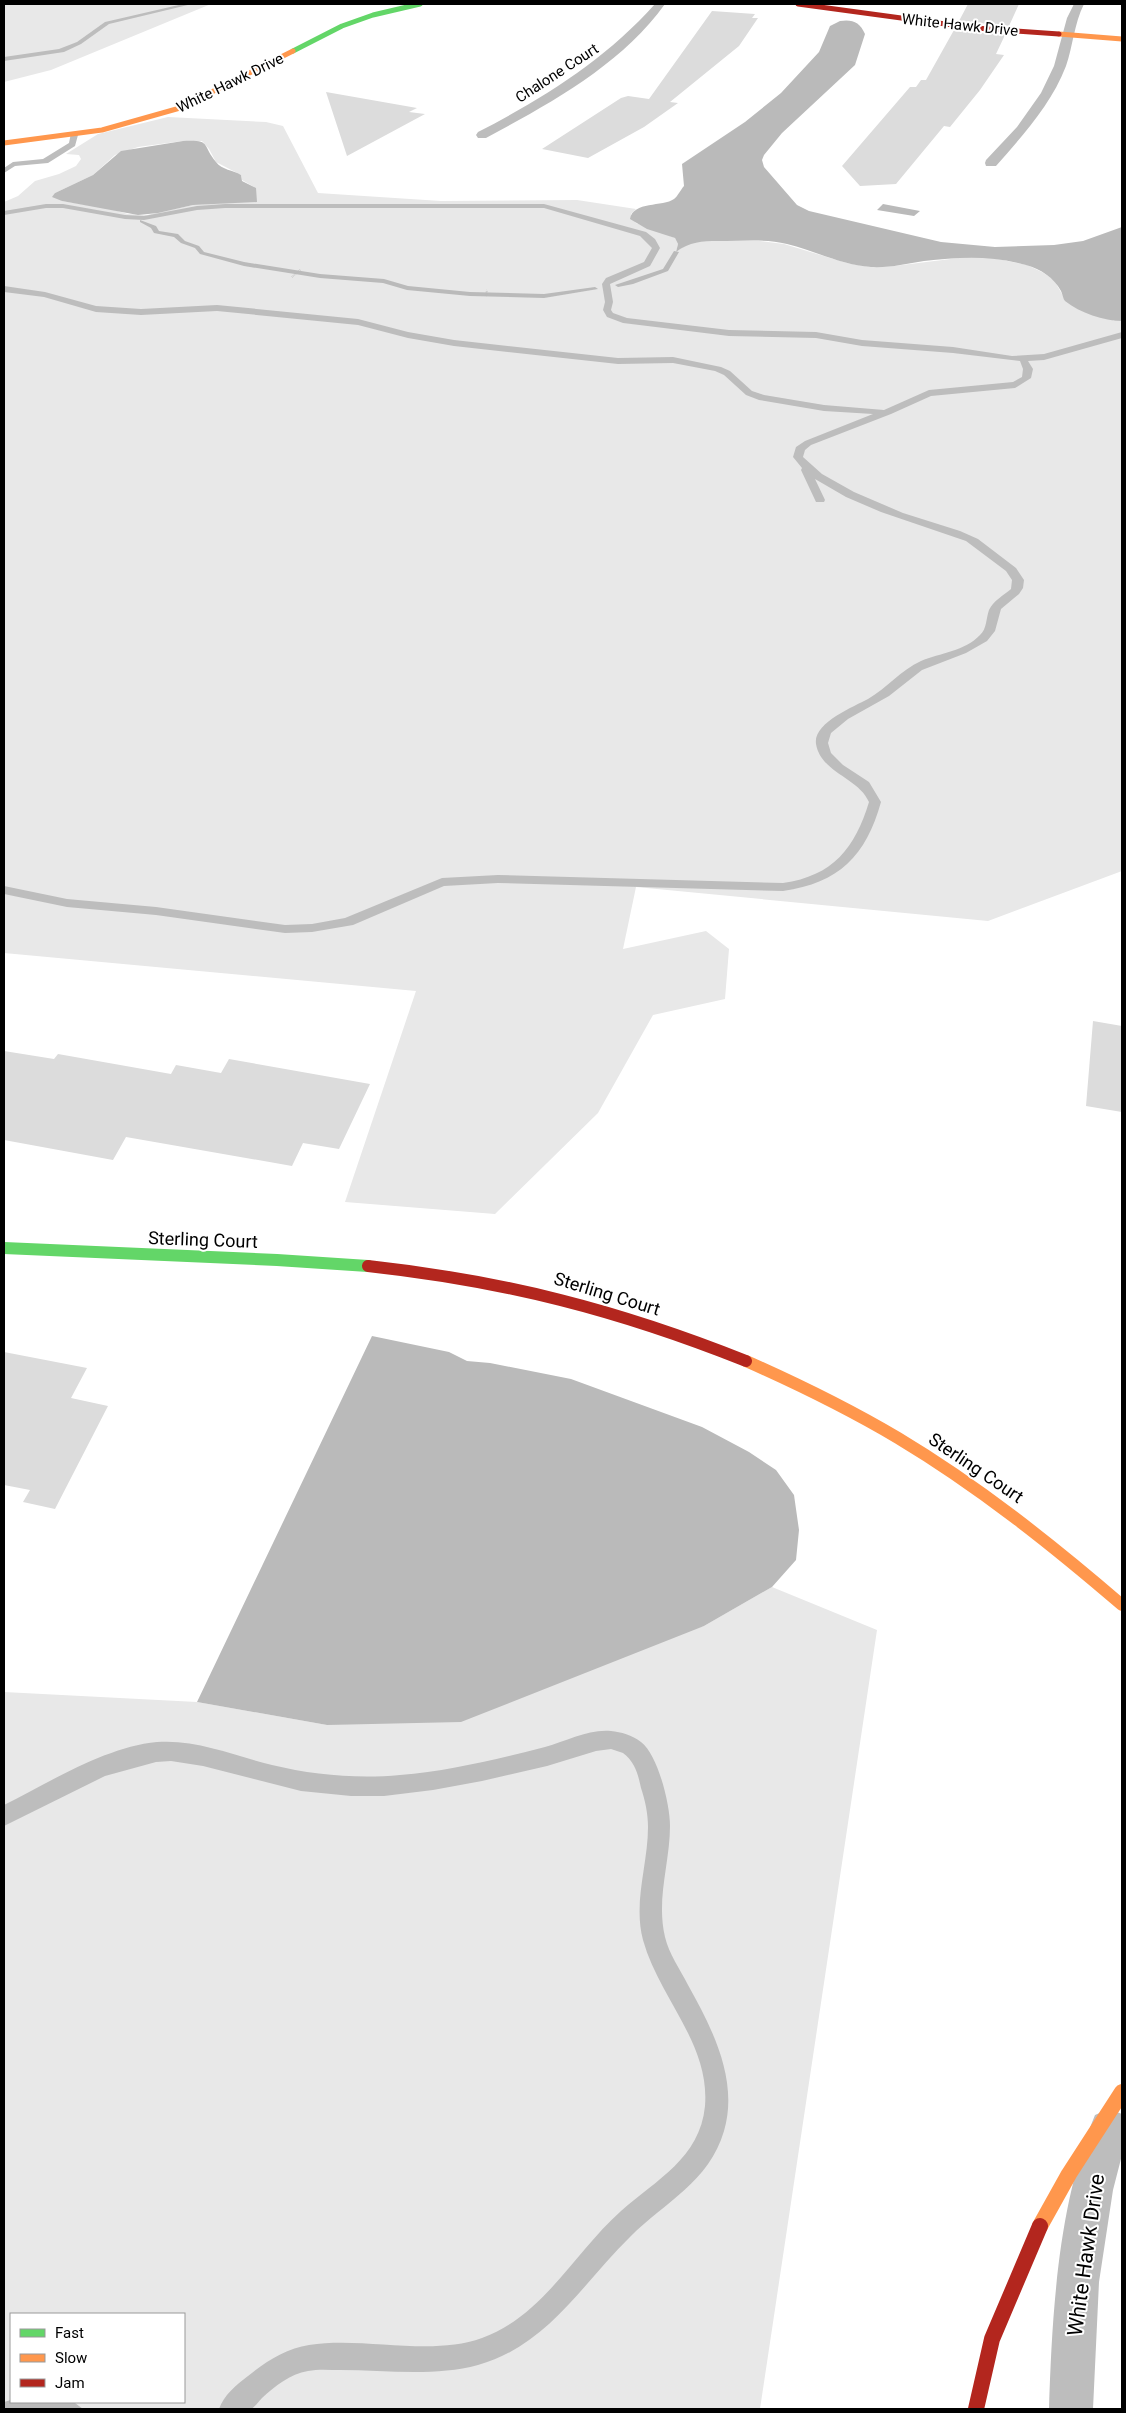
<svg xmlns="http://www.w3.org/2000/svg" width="1126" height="2413" viewBox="0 0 1126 2413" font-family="Roboto,sans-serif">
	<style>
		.green { fill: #e8e8e8; fill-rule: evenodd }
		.water { fill: #bababa }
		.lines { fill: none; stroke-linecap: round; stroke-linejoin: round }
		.stream { fill: #bababa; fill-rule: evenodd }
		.building { fill: #dcdcdc }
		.path { stroke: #b8b8b8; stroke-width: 2; stroke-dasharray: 0.5 1; stroke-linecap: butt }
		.lane { fill: #bdbdbd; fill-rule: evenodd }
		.street { fill: #bdbdbd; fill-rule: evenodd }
		.fast-far1 { stroke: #63d668; stroke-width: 5 }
		.fast { stroke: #63d668; stroke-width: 12 }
		.slow-far2 { stroke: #ff974d; stroke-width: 5 }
		.slow-far1 { stroke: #ff974d; stroke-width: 12 }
		.slow { stroke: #ff974d; stroke-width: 16 }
		.jam-far2 { stroke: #b3261e; stroke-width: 5 }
		.jam-far1 { stroke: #b3261e; stroke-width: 12 }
		.jam { stroke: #b3261e; stroke-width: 16 }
		.labels { text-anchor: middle; stroke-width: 4; stroke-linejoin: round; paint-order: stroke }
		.far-street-label { font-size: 15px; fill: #000; stroke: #fff }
		.street-label { font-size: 18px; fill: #000; stroke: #fff }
		.near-street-label { font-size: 21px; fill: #000; stroke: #fff }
	</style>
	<rect width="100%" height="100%" fill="#fff"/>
	<path class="green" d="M 4,4 L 211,4 L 51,70 L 4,82 Z
		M 168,117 L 266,122 L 283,126 L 318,193 L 441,201 L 577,200 L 636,209 L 631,214 L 636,223 L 675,238 L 678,244 L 676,252 L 686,245 L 697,241 L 760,241 L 784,244 L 847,263 L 870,267 L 894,266 L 975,256 L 1003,260 L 1027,265 L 1042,272 L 1054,280 L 1062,294 L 1114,321 L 1122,321 L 1122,871 L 988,921 L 636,887 L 623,949 L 706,931 L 729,949 L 725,999 L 653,1015 L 598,1113 L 495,1214 L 345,1202 L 416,991 L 4,953 L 4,202 L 18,196 L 35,181 L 59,174 L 76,166 L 81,159 L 79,155 L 66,154 L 98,134 ZM 183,141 L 202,141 L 209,149 L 216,162 L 241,175 L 242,180 L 254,187 L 224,203 L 193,205 L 147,215 L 128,214 L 111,209 L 62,201 L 55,193 L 93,175 L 115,155 L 138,147 Z
		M 772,1587 L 877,1630 L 760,2409 L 4,2409 L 4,1692 L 197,1702 L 327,1725 L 704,1626 ZM 11,2314 L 184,2314 L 184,2402 L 11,2402 Z"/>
	<path class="water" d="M 840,21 C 852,19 860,22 865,34 L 855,65 L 782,133 L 764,155 L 762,160 L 764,167 L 797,205 L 809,211 L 941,242 L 995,247 L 1054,245 L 1083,241 L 1122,227 L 1122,321 C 1104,321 1080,313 1065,301 C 1063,299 1063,295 1061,291 C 1054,278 1041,269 1026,265 C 991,255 959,257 924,261 C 906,264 889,268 871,267 C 842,265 815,251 787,244 C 767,239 746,241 726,241 C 706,241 692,240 676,252 L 678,244 L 675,238 L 647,229 L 630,219 C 633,201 663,207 674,199 C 678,196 681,189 684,186 L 682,164 L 745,122 L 781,93 L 819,52 L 830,26 Z
		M 183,141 C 212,140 201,144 216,162 C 222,170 233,170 241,175 L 242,181 L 256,188 L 257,202 L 193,205 L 158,213 L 138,215 L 62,201 L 52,197 L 55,193 L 93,175 L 121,151 Z
		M 883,204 L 920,211 L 914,216 L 877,210 Z
		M 372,1336 L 449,1352 L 467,1361 L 490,1363 L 571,1379 L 702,1427 L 749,1452 L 776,1470 L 794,1495 L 799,1530 L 796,1560 L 772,1587 L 704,1626 L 461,1722 L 327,1725 L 197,1702 Z
		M 11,2400 L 11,2402 L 75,2403 L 83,2409 L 4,2409 L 4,2402 Z"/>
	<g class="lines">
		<path class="stream" d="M 140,220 L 156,226 L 159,231 L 178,234 L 185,241 L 199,246 L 204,252 L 244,262 L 320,274 L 384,279 L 408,286 L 470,292 L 544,294 L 595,287 L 598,289 L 544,298 L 470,296 L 407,290 L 383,283 L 320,278 L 244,266 L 200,254 L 195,248 L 181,243 L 174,237 L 154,233 L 151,228 L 140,222 Z
			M 674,251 L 679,252 L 668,271 L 633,284 L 618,287 L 615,285 L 663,269 Z"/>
	</g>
	<path class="building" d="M 968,4 L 1019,4 L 1009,26 L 959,21 Z
		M 712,11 L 755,14 L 752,18 L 758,18 L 739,46 L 670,102 L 678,103 L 644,127 L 588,158 L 542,149 L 621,98 L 628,96 L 649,99 Z
		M 954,30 L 1005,35 L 996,54 L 1004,55 L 980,90 L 950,127 L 944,126 L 896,184 L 860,186 L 842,166 L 910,87 L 916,87 L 921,80 L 926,80 Z
		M 326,92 L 417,108 L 409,112 L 425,114 L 347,156 Z
		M 1093,1021 L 1122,1026 L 1122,1112 L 1086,1106 Z
		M 4,1051 L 54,1059 L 58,1054 L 171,1074 L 176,1065 L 221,1073 L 229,1059 L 370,1084 L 339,1149 L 303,1143 L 292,1166 L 126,1137 L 113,1160 L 4,1140 Z
		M 4,1352 L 87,1368 L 71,1398 L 108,1406 L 55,1509 L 23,1502 L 30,1490 L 4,1485 Z"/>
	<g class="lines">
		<path class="path" d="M 292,277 L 301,269
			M 486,296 L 487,290"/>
		<path class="lane" d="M 183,4 L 192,4 L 109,24 L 81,44 L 64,52 L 4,61 L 4,57 L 59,49 L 77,42 L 105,22 Z
			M 71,133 L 78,135 L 75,146 L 48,163 L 15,166 L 4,173 L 4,168 L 13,162 L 43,159 L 69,143 Z
			M 46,204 L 63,204 L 125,215 L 144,216 L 197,206 L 225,204 L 544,204 L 646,232 L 655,239 L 660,248 L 650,266 L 610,284 L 613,302 L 611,310 L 613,313 L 627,318 L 729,330 L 816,332 L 862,340 L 953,347 L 1012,356 L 1044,354 L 1122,332 L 1122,338 L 1044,360 L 1028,361 L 1033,369 L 1031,378 L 1015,388 L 931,396 L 891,414 L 811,445 L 805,450 L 803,457 L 822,474 L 854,492 L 903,513 L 960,531 L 978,539 L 1016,568 L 1024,580 L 1023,588 L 1019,594 L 1001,609 L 995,631 L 987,641 L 966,653 L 922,670 L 889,696 L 848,719 L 831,733 L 828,743 L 831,753 L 843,765 L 869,782 L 881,802 C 866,856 839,883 783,891 L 498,883 L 444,886 L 353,925 L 312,932 L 285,933 L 156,915 L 67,907 L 4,894 L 4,886 L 67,899 L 156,907 L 285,925 L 312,924 L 345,918 L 442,878 L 498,875 L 783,883 C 833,876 855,848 869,802 C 858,777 821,773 816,744 C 813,723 853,707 868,699 C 887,688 901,670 921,661 C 940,653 965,651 980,635 C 987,629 986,618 989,610 C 994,600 1003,596 1011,589 L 1012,580 L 1006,571 L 966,541 L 881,512 L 846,497 L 815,479 L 825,500 L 824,502 L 816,502 L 801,470 L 802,468 L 793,457 L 796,447 L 805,441 L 873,414 L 824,411 L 759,400 L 746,395 L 724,375 L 715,371 L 673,363 L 618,364 L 454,346 L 408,338 L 358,325 L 217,311 L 141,315 L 96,312 L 44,297 L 4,292 L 4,286 L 45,292 L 96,306 L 141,309 L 217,305 L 358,319 L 408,332 L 454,340 L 618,358 L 673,357 L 721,367 L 730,371 L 752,391 L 764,395 L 824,405 L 884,410 L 929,390 L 1013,382 L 1022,377 L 1023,369 L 1020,361 L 953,353 L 862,346 L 816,338 L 729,336 L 623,323 L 607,317 L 603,310 L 605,302 L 602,284 L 606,278 L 644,262 L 652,248 L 640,236 L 544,208 L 225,208 L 197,210 L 144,220 L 125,219 L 63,208 L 46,208 L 4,215 L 4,211 Z
			M 611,1731 C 621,1732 632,1735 641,1742 C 658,1755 670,1804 670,1826 C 670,1863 656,1899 665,1937 C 669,1954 680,1969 688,1985 C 712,2028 739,2080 724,2131 C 709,2182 665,2202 630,2237 C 582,2284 547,2346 478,2365 C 434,2377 385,2370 340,2370 C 329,2370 318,2369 308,2371 C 290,2374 275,2386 262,2398 C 259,2401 255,2407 251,2409 C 243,2412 227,2409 219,2409 C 224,2395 236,2385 248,2376 C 265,2362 287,2348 309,2345 C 363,2336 430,2357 482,2338 C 543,2316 575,2252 621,2211 C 656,2180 700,2158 705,2106 C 710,2043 659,1998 643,1940 C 633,1902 648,1865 648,1827 C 648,1813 645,1800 641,1788 C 638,1774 635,1762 623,1753 L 611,1749 L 596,1751 L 547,1766 L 482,1781 L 433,1790 L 384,1796 L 351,1796 L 301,1791 L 203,1766 L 171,1761 L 156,1762 L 105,1776 L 4,1826 L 4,1805 C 50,1782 105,1747 157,1742 C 197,1739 235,1756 272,1765 C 313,1775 358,1779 400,1775 C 449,1771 498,1759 545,1747 C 567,1741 588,1729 611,1731 Z"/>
		<path class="street" d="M 655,4 L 665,4 C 621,65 551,103 486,138 L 478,138 L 476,135 L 478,132 C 544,98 605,60 655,4 Z
			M 1074,4 L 1084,4 C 1074,24 1073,46 1066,66 C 1051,105 1023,135 996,166 L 986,166 L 985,163 L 986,160 L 1017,127 L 1041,93 L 1054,66 L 1067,18 Z
			M 1109,2109 L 1122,2114 L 1122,2155 L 1113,2190 L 1099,2282 L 1093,2409 L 1049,2409 C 1052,2314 1058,2204 1095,2115 Z"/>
		<path class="fast-far1" d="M 293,51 L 342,26 L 373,15 L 420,4"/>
		<path class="fast" d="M 4,1248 L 277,1260 L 368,1266"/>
		<path class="slow-far2" d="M 1059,34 L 1122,39
			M 4,143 L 102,130 L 180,108 L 293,51"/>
		<path class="slow-far1" d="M 746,1361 C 798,1384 849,1409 898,1438 C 978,1486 1051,1544 1122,1605"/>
		<path class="slow" d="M 1040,2226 L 1069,2174 L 1122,2092"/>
		<path class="jam-far2" d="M 798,4 L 975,28 L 1059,34"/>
		<path class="jam-far1" d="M 368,1266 C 505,1281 618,1310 746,1361"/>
		<path class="jam" d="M 976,2409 L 992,2339 L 1040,2226"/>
	</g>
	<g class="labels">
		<g class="far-street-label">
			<text transform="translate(960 25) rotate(6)" y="5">White Hawk Drive</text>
			<text transform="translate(557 73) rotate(-33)" y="5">Chalone Court</text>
			<text transform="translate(230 83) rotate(-26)" y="5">White Hawk Drive</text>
		</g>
		<g class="street-label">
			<text transform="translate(203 1240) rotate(2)" y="6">Sterling Court</text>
			<text transform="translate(607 1294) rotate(17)" y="6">Sterling Court</text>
			<text transform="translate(976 1468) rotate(34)" y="6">Sterling Court</text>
		</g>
		<g class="near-street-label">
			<text transform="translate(1086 2255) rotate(-82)" y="7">White Hawk Drive</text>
		</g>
	</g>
	<rect width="1126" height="2413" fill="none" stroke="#000000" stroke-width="10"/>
	<rect x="10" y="2313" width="175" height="90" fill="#ffffff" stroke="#999999"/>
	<rect x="20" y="2329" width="25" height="8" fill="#63d668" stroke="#999999"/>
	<text x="55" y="2338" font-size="15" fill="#000000">Fast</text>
	<rect x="20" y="2354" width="25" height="8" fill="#ff974d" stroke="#999999"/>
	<text x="55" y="2363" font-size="15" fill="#000000">Slow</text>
	<rect x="20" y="2379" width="25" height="8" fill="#b3261e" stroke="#999999"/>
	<text x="55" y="2388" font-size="15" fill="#000000">Jam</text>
</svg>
